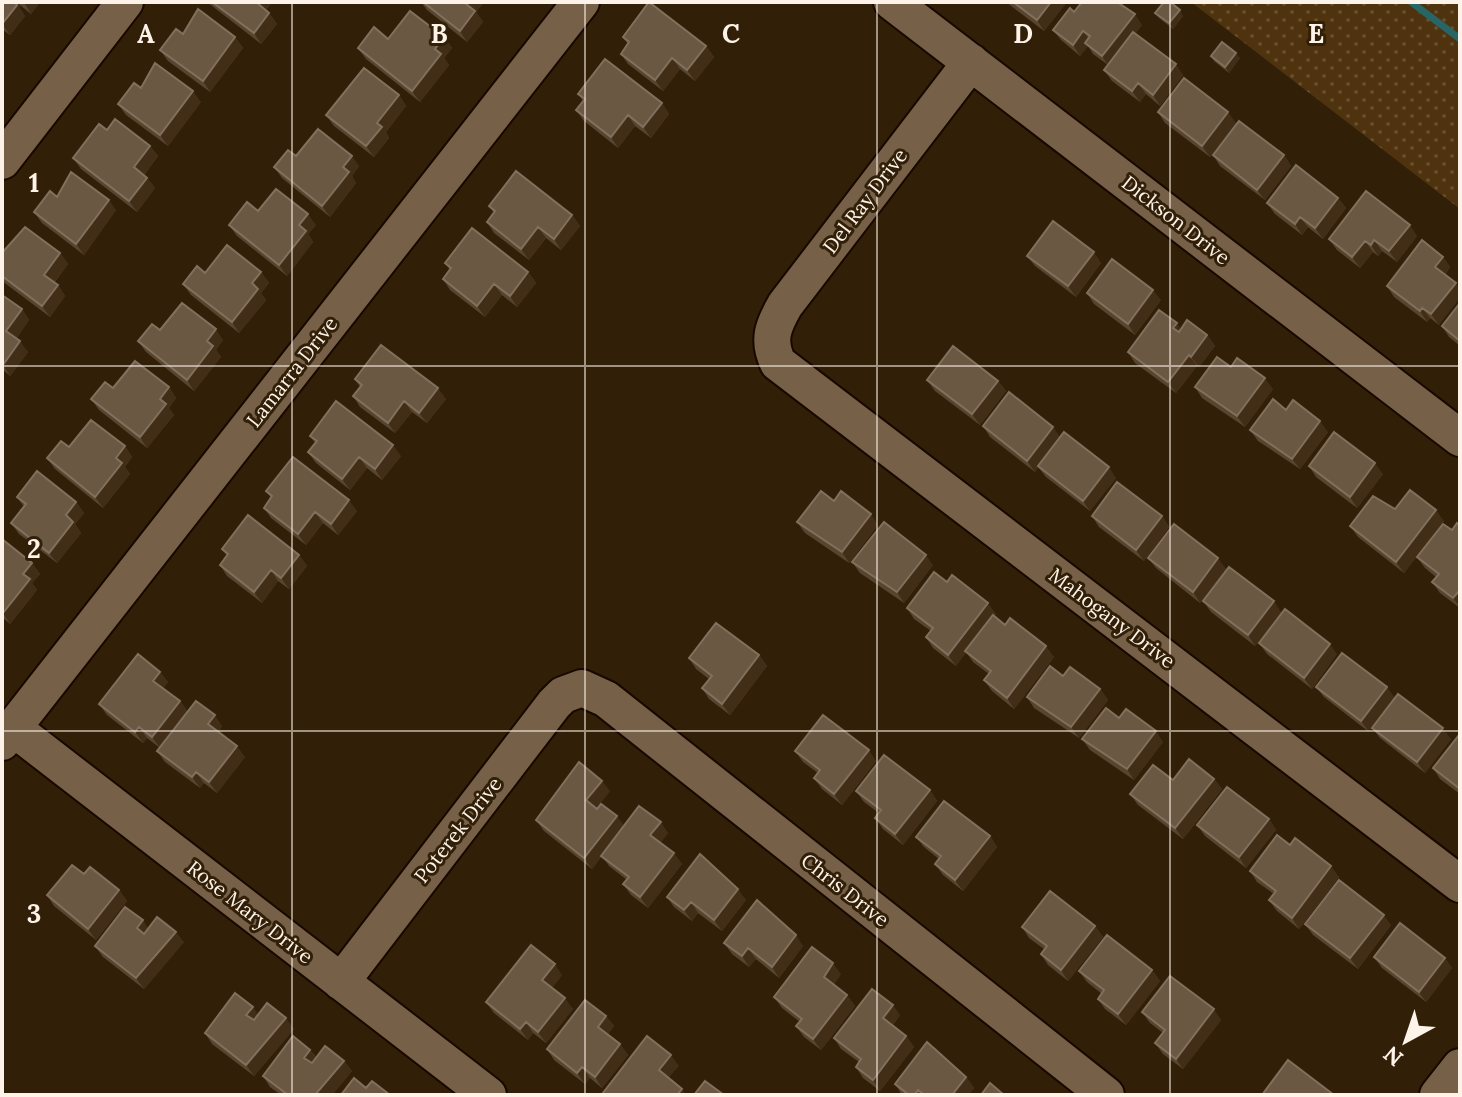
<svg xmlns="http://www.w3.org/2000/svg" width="1462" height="1097" viewBox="0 0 1462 1097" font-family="Lora,serif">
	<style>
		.grass { fill: url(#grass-dots) }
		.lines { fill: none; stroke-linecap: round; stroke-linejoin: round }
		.stream { stroke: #286666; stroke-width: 7 }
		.minor-casing { stroke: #190800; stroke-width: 40 }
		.minor { stroke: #766048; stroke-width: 36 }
		.wall { fill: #58452f }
		.shaded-wall { fill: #422e17 }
		.building { fill: #6a5843; stroke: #81705d; stroke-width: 2 }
		.grid { fill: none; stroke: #fdf3e8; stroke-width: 2; stroke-opacity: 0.55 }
		.labels { text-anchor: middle; stroke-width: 6; stroke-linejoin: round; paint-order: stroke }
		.street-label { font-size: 20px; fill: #fdf3e8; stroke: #321f08 }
		.grid-label { font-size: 26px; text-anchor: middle; font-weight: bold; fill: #fdf3e8; stroke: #321f08; stroke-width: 6; stroke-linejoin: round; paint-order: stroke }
	</style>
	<defs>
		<pattern id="grass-dots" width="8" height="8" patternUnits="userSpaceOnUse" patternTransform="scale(2)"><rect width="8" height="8" fill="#4e330e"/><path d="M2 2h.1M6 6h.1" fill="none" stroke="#685131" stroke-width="1.8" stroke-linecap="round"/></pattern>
	</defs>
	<rect width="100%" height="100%" fill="#321f08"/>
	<path class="grass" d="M 1191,2 L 1460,2 L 1460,209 Z"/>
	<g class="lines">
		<path class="stream" d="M 1411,2 L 1460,39"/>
		<g class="minor-casing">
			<path id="minor" d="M 892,2 L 1460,438
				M 971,62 L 785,305 C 773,326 767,340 778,363 L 1460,884
				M 2,161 L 125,2
				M 13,728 L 488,1095
				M 2,742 L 581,2
				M 341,982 L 554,704 L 563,695 L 582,688 L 606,699 L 1106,1095
				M 1438,1095 L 1460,1067"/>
		</g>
		<use href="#minor" class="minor"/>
	</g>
	<path class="wall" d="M 2,2 L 40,2 L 31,14 L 20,5 L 19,7 L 25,16 L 10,35 L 2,29 Z
		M 207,2 L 272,2 L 266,10 L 269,13 L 277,24 L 261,44 Z
		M 421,2 L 484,2 L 476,12 L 483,22 L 467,42 L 427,10 Z
		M 1006,2 L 1067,2 L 1044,31 Z
		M 1074,12 L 1142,25 L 1135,34 L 1183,75 L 1160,106 L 1146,94 L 1140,102 L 1112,81 L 1104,70 L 1108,65 L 1093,54 L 1088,46 L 1080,56 L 1061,40 L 1053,30 Z
		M 1155,13 L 1183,16 L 1173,29 L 1159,18 Z
		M 183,34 L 235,37 L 243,48 L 210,92 L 168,61 L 160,50 Z
		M 444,37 L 452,48 L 444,58 L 449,65 L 420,102 L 366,59 L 358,48 L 388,39 Z
		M 623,37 L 706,46 L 714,57 L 695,81 L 680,69 L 663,91 L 628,64 L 621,54 L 628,44 Z
		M 1211,56 L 1240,58 L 1229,73 L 1214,61 Z
		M 141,88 L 201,102 L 168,146 L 126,115 L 118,104 Z
		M 578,94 L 662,103 L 669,114 L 651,138 L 635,126 L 618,148 L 584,121 L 576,110 L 583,101 Z
		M 399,95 L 406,106 L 386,132 L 389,138 L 374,157 L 334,126 L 326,115 Z
		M 1158,112 L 1236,123 L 1210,157 L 1165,123 Z
		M 107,130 L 150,146 L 158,156 L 144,175 L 147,178 L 155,188 L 137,212 L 81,169 L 73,158 Z
		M 1213,155 L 1284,155 L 1291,166 L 1265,200 L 1220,166 Z
		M 296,156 L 359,166 L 352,176 L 356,183 L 330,217 L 282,178 L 274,167 Z
		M 57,197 L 116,210 L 84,255 L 42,223 L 34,212 Z
		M 1338,198 L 1346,208 L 1323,239 L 1308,227 L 1302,235 L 1275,214 L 1267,203 Z
		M 489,206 L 572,215 L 580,226 L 561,250 L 546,238 L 529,260 L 494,233 L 487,222 L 494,213 Z
		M 258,211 L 316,225 L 308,234 L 313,242 L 287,276 L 237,236 L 229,225 Z
		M 1417,236 L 1397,262 L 1382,251 L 1378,256 L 1373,252 L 1360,268 L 1337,250 L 1329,239 Z
		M 2,253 L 60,253 L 68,264 L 54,283 L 58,285 L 65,296 L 50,317 L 2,281 Z
		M 1027,256 L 1101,263 L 1076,297 L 1035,266 Z
		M 1443,257 L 1450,267 L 1445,275 L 1439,325 L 1430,318 L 1427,322 L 1394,297 L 1387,286 Z
		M 445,263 L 528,272 L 536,283 L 517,307 L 502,295 L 485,317 L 450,290 L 443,279 L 450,270 Z
		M 261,272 L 269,283 L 261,293 L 266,300 L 239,333 L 191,295 L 183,284 L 205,273 Z
		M 1087,293 L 1161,300 L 1135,335 L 1094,304 Z
		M 2,295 L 22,309 L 29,320 L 16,339 L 28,352 L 10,376 L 2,369 Z
		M 1460,303 L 1460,346 L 1449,337 L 1442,326 Z
		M 1181,329 L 1207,335 L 1215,346 L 1199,367 L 1197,366 L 1176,393 L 1135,363 L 1128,352 Z
		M 160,330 L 223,340 L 216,350 L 221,357 L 194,391 L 146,352 L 138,341 Z
		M 1231,367 L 1273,389 L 1245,427 L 1202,398 L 1195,387 Z
		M 355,379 L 446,399 L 427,423 L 412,412 L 395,433 L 360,407 L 353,396 L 360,387 Z
		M 927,380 L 998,381 L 1006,391 L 980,425 L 935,391 Z
		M 169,387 L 176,398 L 169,408 L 174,415 L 147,448 L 99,410 L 91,399 L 113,388 Z
		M 983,426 L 1060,437 L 1116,478 L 1090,511 L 1046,477 L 1038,467 L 1035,472 L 990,437 Z
		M 1250,430 L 1328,432 L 1300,469 L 1258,441 Z
		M 310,436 L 401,456 L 382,480 L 367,468 L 350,490 L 316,463 L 308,452 L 315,443 Z
		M 125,446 L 132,457 L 125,467 L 130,474 L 103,508 L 55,469 L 47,458 L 69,447 Z
		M 1309,466 L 1383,474 L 1357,508 L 1316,477 Z
		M 266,491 L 357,511 L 338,535 L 323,523 L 306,545 L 271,518 L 264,508 L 271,498 Z
		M 17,497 L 76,502 L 84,513 L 75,524 L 81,533 L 57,563 L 19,534 L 11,523 L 24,507 Z
		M 834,501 L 878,525 L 849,563 L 805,533 L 797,522 Z
		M 1395,509 L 1444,521 L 1404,573 L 1358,537 L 1350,526 Z
		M 1092,516 L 1162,516 L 1169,527 L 1144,561 L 1099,527 Z
		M 1460,526 L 1460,608 L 1440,593 L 1432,582 L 1436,577 L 1425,568 L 1417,557 Z
		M 2,539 L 32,563 L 40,574 L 32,583 L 37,590 L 10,624 L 2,617 Z
		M 222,549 L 299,555 L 307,566 L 289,589 L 278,581 L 262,603 L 227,576 L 220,565 L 227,556 Z
		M 1148,558 L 1226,569 L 1200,603 L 1156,568 Z
		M 852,562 L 933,565 L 904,603 L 860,573 Z
		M 947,582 L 996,614 L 994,616 L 1005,625 L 1054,657 L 1014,709 L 992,691 L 984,680 L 989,674 L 973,662 L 966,652 L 956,666 L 933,648 L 926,637 L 931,631 L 914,619 L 907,608 Z
		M 1203,601 L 1281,612 L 1255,646 L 1211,612 Z
		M 1259,643 L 1337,654 L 1312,689 L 1267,654 Z
		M 1342,653 L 1369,732 L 1324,697 L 1316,687 Z
		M 759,655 L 767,666 L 730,715 L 709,699 L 702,688 L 709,679 L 696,669 L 689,658 Z
		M 160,672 L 168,682 L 163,688 L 180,701 L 188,712 L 222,726 L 218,732 L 245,757 L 217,793 L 204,783 L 200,788 L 165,762 L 157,751 L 160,748 L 147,738 L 143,743 L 107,715 L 99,704 Z
		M 1063,676 L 1100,689 L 1108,700 L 1079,738 L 1034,708 L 1027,697 Z
		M 1119,718 L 1163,742 L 1134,780 L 1090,750 L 1082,739 Z
		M 1372,728 L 1451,739 L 1425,773 L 1380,738 Z
		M 1460,736 L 1460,794 L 1440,779 L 1433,768 Z
		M 795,751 L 876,761 L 842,805 L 822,789 L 814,778 L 818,773 L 803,762 Z
		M 1214,779 L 1222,789 L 1183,839 L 1138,805 L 1130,794 Z
		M 930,790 L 937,801 L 903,845 L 883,829 L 875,818 L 879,813 L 864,802 L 856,791 Z
		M 610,791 L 596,808 L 624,826 L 668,833 L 660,843 L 682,864 L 648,908 L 631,895 L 623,884 L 627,880 L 609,866 L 602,856 L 592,869 L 544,831 L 536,820 Z
		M 1269,819 L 1276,830 L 1246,868 L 1205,836 L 1197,825 Z
		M 990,836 L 997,847 L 963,891 L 943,875 L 935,864 L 939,859 L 924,847 L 916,837 Z
		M 1290,845 L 1339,877 L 1299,929 L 1277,911 L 1269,900 L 1274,894 L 1257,882 L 1250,871 Z
		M 84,874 L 119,890 L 127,901 L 96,940 L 54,906 L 47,895 Z
		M 667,897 L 746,900 L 722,931 L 698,913 L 692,921 L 674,907 Z
		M 1305,924 L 1391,925 L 1358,969 L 1313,935 Z
		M 1095,926 L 1103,937 L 1068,981 L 1048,965 L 1041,954 L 1044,949 L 1029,938 L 1022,927 Z
		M 148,928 L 184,942 L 144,989 L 103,957 L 95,946 Z
		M 724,943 L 803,946 L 779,978 L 756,959 L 749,967 L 732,954 Z
		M 1374,957 L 1445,958 L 1452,968 L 1426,1002 L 1382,968 Z
		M 1152,970 L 1160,981 L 1126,1025 L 1105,1009 L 1098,999 L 1102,994 L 1087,982 L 1079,971 Z
		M 841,974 L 834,984 L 847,995 L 855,1006 L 821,1050 L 804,1037 L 796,1026 L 800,1022 L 782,1008 L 774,997 Z
		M 562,975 L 552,988 L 573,1009 L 546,1043 L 533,1033 L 528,1040 L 494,1013 L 486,1002 Z
		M 1142,1012 L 1221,1020 L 1183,1069 L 1163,1054 L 1155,1043 L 1163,1033 L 1150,1023 Z
		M 258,1015 L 294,1029 L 254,1076 L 212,1044 L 205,1033 Z
		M 900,1015 L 893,1025 L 906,1036 L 914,1047 L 880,1091 L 863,1078 L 856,1067 L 859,1062 L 841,1049 L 834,1038 Z
		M 606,1016 L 614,1026 L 608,1034 L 620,1044 L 628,1055 L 602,1088 L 590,1078 L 585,1084 L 554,1060 L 547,1049 Z
		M 310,1050 L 316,1057 L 344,1061 L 352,1071 L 332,1095 L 281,1095 L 270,1087 L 263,1076 Z
		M 966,1077 L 974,1088 L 968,1095 L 902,1095 L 895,1084 Z"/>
	<path class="shaded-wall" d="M 12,2 L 18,2 L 20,5 L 19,7 L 25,16 L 10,35 L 2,24 Z
		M 24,2 L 40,2 L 31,14 Z
		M 256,2 L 272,2 L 263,13 Z
		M 468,2 L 484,2 L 476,12 L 483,22 L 467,42 L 460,31 L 466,4 Z
		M 1051,2 L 1067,2 L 1044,31 L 1037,20 Z
		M 1180,10 L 1183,16 L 1173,29 L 1169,23 Z
		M 269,13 L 277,24 L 261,44 L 254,33 Z
		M 1135,14 L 1142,25 L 1109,67 L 1102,56 Z
		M 1083,31 L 1091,42 L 1085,43 L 1088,46 L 1080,56 L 1073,45 Z
		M 235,37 L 243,48 L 210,92 L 203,81 Z
		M 444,37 L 452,48 L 444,58 L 449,65 L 420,102 L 412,91 L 435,49 Z
		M 706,46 L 714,57 L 695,81 L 687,70 Z
		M 1236,53 L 1240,58 L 1229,73 L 1225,67 Z
		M 672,58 L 680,69 L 663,91 L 655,80 Z
		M 1176,64 L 1183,75 L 1160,106 L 1153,95 Z
		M 1138,83 L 1146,94 L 1140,102 L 1132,91 Z
		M 193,91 L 201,102 L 168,146 L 160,135 Z
		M 399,95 L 406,106 L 386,132 L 389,138 L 374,157 L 366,146 L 377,123 Z
		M 662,103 L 669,114 L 651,138 L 643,127 Z
		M 1228,112 L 1236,123 L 1210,157 L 1202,146 Z
		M 628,115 L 635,126 L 618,148 L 611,137 Z
		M 150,146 L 158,156 L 141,178 L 134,167 Z
		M 1284,155 L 1291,166 L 1265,200 L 1257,190 Z
		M 352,156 L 359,166 L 352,176 L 356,183 L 330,217 L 322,206 L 343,167 Z
		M 147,178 L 155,188 L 137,212 L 129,201 Z
		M 1338,198 L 1346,208 L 1323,239 L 1315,228 Z
		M 109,200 L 116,210 L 84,255 L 76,244 Z
		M 308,214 L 316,225 L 308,234 L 313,242 L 287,276 L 279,265 L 299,225 Z
		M 572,215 L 580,226 L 561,250 L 554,239 Z
		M 1300,217 L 1308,227 L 1302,235 L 1295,224 Z
		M 1410,225 L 1417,236 L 1397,262 L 1389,251 Z
		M 538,227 L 546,238 L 529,260 L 521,249 Z
		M 1374,240 L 1382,251 L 1378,256 L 1371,245 Z
		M 1365,241 L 1373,252 L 1360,268 L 1352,257 Z
		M 1094,252 L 1101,263 L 1076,297 L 1068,286 Z
		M 60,253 L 68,264 L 51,286 L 44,275 Z
		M 1443,257 L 1450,267 L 1443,278 L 1435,267 Z
		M 261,272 L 269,283 L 261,293 L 266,300 L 239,333 L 232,322 L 252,283 Z
		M 528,272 L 536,283 L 517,307 L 510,296 Z
		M 1456,283 L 1460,289 L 1460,298 L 1439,325 L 1431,314 Z
		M 494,284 L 502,295 L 485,317 L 477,306 Z
		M 58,285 L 65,296 L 50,317 L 42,306 Z
		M 1153,290 L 1161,300 L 1135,335 L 1128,324 Z
		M 1422,308 L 1430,318 L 1427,322 L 1420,311 Z
		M 22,309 L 29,320 L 14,342 L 6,331 Z
		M 1177,323 L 1184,334 L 1180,339 L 1173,328 Z
		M 216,329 L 223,340 L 216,350 L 221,357 L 194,391 L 187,380 L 207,341 Z
		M 1207,335 L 1215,346 L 1199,367 L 1191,357 Z
		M 20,341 L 28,352 L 10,376 L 3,365 Z
		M 1189,355 L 1197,366 L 1176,393 L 1168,382 Z
		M 1265,378 L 1273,389 L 1245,427 L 1237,416 Z
		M 998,381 L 1006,391 L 980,425 L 972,414 Z
		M 169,387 L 176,398 L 169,408 L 174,415 L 147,448 L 140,437 L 160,399 Z
		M 438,388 L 446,399 L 427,423 L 419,413 Z
		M 404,401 L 412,412 L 395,433 L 388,423 Z
		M 1320,421 L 1328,432 L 1300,469 L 1292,459 Z
		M 1053,427 L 1061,438 L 1035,472 L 1027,461 Z
		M 393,445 L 401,456 L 382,480 L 375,469 Z
		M 125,446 L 132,457 L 125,467 L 130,474 L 103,508 L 95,497 L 116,458 Z
		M 359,457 L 367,468 L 350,490 L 342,479 Z
		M 1375,463 L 1383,474 L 1357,508 L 1350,497 Z
		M 1109,467 L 1116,478 L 1090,511 L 1083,501 Z
		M 349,500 L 357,511 L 338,535 L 331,524 Z
		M 76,502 L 84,513 L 75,524 L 81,533 L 57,563 L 49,553 L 66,515 Z
		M 1436,510 L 1444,521 L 1404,573 L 1396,562 Z
		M 315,512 L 323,523 L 306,545 L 298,534 Z
		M 871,514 L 878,525 L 849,563 L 842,552 Z
		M 1162,516 L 1169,527 L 1144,561 L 1136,550 Z
		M 299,555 L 307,566 L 289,589 L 281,578 Z
		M 926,555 L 933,565 L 904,603 L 897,592 Z
		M 1218,558 L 1226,569 L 1200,603 L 1193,592 Z
		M 32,563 L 40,574 L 32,583 L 37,590 L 10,624 L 3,613 L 23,574 Z
		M 271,570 L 278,581 L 262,603 L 254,592 Z
		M 1460,590 L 1460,607 L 1453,598 Z
		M 1274,601 L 1281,612 L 1255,646 L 1248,635 Z
		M 988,603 L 996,614 L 956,666 L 948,655 Z
		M 1330,644 L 1337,654 L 1312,689 L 1304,678 Z
		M 1046,646 L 1054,657 L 1014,709 L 1007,698 Z
		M 759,655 L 767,666 L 730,715 L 722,704 Z
		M 160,672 L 168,682 L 161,691 L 153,681 Z
		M 1387,687 L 1395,698 L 1369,732 L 1361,721 Z
		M 1100,689 L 1108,700 L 1079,738 L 1071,727 Z
		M 180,701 L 188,712 L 160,748 L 152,737 Z
		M 215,715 L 222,726 L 215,735 L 208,724 Z
		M 139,727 L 147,738 L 143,743 L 135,732 Z
		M 1443,728 L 1451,739 L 1425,773 L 1417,762 Z
		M 1156,731 L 1163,742 L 1134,780 L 1127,769 Z
		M 237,746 L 245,757 L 217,793 L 209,782 Z
		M 869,750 L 876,761 L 842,805 L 834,794 Z
		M 196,772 L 204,783 L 200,788 L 192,777 Z
		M 1214,779 L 1222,789 L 1183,839 L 1175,828 Z
		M 602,781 L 610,791 L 594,811 L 586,800 Z
		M 930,790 L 937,801 L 903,845 L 895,834 Z
		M 617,816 L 625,827 L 592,869 L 584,858 Z
		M 1269,819 L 1276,830 L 1246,868 L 1239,857 Z
		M 661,822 L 668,833 L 658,846 L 650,835 Z
		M 990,836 L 997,847 L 963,891 L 955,880 Z
		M 674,853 L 682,864 L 648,908 L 640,897 Z
		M 1331,866 L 1339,877 L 1299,929 L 1292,918 Z
		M 738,889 L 746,900 L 722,931 L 714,920 Z
		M 119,890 L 127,901 L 96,940 L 88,929 Z
		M 691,902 L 698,913 L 692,921 L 684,910 Z
		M 1384,915 L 1391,925 L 1358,969 L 1350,958 Z
		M 143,920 L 150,931 L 144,939 L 137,928 Z
		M 1095,926 L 1103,937 L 1068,981 L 1061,970 Z
		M 176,932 L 184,942 L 144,989 L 136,978 Z
		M 796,935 L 803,946 L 779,978 L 772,967 Z
		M 748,948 L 756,959 L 749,967 L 742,956 Z
		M 1445,958 L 1452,968 L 1426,1002 L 1419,992 Z
		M 833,963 L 841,974 L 831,988 L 824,977 Z
		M 555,964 L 562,975 L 550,991 L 542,980 Z
		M 1152,970 L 1160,981 L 1126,1025 L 1118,1014 Z
		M 847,995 L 855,1006 L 821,1050 L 813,1039 Z
		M 565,998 L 573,1009 L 546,1043 L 538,1032 Z
		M 893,1005 L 900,1015 L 890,1029 L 883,1018 Z
		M 253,1007 L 260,1017 L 254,1026 L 246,1015 Z
		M 1214,1009 L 1221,1020 L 1183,1069 L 1176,1059 Z
		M 606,1016 L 614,1026 L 605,1038 L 598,1027 Z
		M 286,1018 L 294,1029 L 254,1076 L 246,1065 Z
		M 526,1022 L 533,1033 L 528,1040 L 520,1029 Z
		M 906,1036 L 914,1047 L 880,1091 L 873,1080 Z
		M 620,1044 L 628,1055 L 602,1088 L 595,1077 Z
		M 310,1050 L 318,1061 L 312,1069 L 304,1058 Z
		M 671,1055 L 679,1066 L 666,1081 L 659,1070 Z
		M 344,1061 L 352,1071 L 332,1095 L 315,1095 Z
		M 582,1067 L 590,1078 L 585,1084 L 577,1073 Z
		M 966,1077 L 974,1088 L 968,1095 L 952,1095 Z
		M 682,1089 L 686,1095 L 677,1095 Z"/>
	<path class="building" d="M 2,2 L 14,2 L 17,5 L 2,24 Z
		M 212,2 L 256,2 L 269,13 L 254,33 Z
		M 423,2 L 468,2 L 466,4 L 475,11 L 460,31 Z
		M 649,2 L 706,46 L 687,70 L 672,58 L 655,80 L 621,54 L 629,42 L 623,37 Z
		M 1013,2 L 1051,2 L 1037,20 Z
		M 1082,2 L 1117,2 L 1135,14 L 1102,56 L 1085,43 L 1090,36 L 1083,31 L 1073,45 L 1053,30 L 1070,8 L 1074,12 Z
		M 1164,2 L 1170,2 L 1180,10 L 1169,23 L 1155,13 Z
		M 198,9 L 235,37 L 203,81 L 160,50 L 176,29 L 183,34 Z
		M 410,11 L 444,37 L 435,49 L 441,54 L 412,91 L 358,48 L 374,27 L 388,39 Z
		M 1133,32 L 1176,64 L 1153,95 L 1138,83 L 1132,91 L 1104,70 Z
		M 1222,42 L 1236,53 L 1225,67 L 1211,56 Z
		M 605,59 L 662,103 L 643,127 L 628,115 L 611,137 L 576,110 L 585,99 L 578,94 Z
		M 155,63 L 193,91 L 160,135 L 118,104 L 134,83 L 141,88 Z
		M 364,68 L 399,95 L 377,123 L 382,127 L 366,146 L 326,115 Z
		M 1184,78 L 1228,112 L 1202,146 L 1158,112 Z
		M 115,119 L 150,146 L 134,167 L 147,178 L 129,201 L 73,158 L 99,124 L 107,130 Z
		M 1239,121 L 1284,155 L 1257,190 L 1213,155 Z
		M 318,129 L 352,156 L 343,167 L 349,172 L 322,206 L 274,167 L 288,150 L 296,156 Z
		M 1296,165 L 1338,198 L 1315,228 L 1300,217 L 1295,224 L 1267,203 Z
		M 516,171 L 572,215 L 554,239 L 538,227 L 521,249 L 487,222 L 495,211 L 489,206 Z
		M 71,172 L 109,200 L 76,244 L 34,212 L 50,191 L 57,197 Z
		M 276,189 L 308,214 L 299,225 L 306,231 L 279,265 L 229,225 L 247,202 L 258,211 Z
		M 1366,191 L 1410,225 L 1389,251 L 1374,240 L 1371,245 L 1365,241 L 1352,257 L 1329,239 Z
		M 1053,221 L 1094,252 L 1068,286 L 1027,256 Z
		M 25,227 L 60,253 L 44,275 L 58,285 L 42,306 L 2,276 L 2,253 Z
		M 472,228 L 528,272 L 510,296 L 494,284 L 477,306 L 443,279 L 451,268 L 445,263 Z
		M 1422,240 L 1443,257 L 1435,267 L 1456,283 L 1431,314 L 1422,308 L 1420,311 L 1387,286 Z
		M 227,245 L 261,272 L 252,283 L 258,289 L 232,322 L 183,284 L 197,266 L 205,273 Z
		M 1112,259 L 1153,290 L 1128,324 L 1087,293 Z
		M 2,295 L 22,309 L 6,331 L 20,341 L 3,365 Z
		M 182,303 L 216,329 L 207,341 L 213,346 L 187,380 L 138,341 L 152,324 L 160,330 Z
		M 1460,303 L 1460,341 L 1442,326 Z
		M 1159,310 L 1177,323 L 1173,328 L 1179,332 L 1187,320 L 1207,335 L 1191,357 L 1189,355 L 1168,382 L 1128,352 Z
		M 381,345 L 438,388 L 419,413 L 404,401 L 388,423 L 353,396 L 362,385 L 355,379 Z
		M 953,346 L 998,381 L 972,414 L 927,380 Z
		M 1217,357 L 1231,367 L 1237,358 L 1265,378 L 1237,416 L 1195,387 Z
		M 135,361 L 169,387 L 160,399 L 166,404 L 140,437 L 91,399 L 105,382 L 113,388 Z
		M 1009,392 L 1053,427 L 1027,461 L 983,426 Z
		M 1273,399 L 1286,410 L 1293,400 L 1320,421 L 1292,459 L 1250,430 Z
		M 336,401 L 393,445 L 375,469 L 359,457 L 342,479 L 308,452 L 317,441 L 310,436 Z
		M 91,420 L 125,446 L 116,458 L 122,463 L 95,497 L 47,458 L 61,441 L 69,447 Z
		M 1064,432 L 1109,467 L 1083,501 L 1038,466 Z
		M 1334,432 L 1375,463 L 1350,497 L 1309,466 Z
		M 293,457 L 349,500 L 331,524 L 315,512 L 298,534 L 264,508 L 272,496 L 266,491 Z
		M 37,471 L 76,502 L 66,515 L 73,522 L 49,553 L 11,523 L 26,504 L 17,497 Z
		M 1117,482 L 1162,516 L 1136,550 L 1092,516 Z
		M 1410,490 L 1436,510 L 1396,562 L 1350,526 L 1373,496 L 1395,509 Z
		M 821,491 L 834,501 L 841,491 L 871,514 L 842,552 L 797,522 Z
		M 248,515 L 299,555 L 281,578 L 271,570 L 254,592 L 220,565 L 228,554 L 222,549 Z
		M 884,522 L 926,555 L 897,592 L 852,562 Z
		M 1457,523 L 1460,526 L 1460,590 L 1453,598 L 1432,582 L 1439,574 L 1417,557 L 1443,524 L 1452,530 Z
		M 1174,524 L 1218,558 L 1193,592 L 1148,558 Z
		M 2,539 L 32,563 L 23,574 L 30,579 L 3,613 Z
		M 1229,567 L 1274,601 L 1248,635 L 1203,601 Z
		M 934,572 L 947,582 L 952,575 L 988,603 L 948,655 L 926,637 L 933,628 L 907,608 Z
		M 1285,609 L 1330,644 L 1304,678 L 1259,643 Z
		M 993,615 L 1005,625 L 1010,618 L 1046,646 L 1007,698 L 984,680 L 991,671 L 965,651 Z
		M 716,623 L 759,655 L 722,704 L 702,688 L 712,676 L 689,658 Z
		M 1342,653 L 1387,687 L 1361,721 L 1316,687 Z
		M 138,654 L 160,672 L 153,681 L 180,701 L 152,737 L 139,727 L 135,732 L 99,704 Z
		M 1050,666 L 1063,676 L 1070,667 L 1100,689 L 1071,727 L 1027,697 Z
		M 1398,694 L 1443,728 L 1417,762 L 1372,728 Z
		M 196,701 L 215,715 L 208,724 L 237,746 L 209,782 L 196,772 L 192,777 L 157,751 Z
		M 1106,708 L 1119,718 L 1126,709 L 1156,731 L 1127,769 L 1082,739 Z
		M 823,715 L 869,750 L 834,794 L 814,778 L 820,770 L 795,751 Z
		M 1459,735 L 1460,736 L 1460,789 L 1433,768 Z
		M 884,755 L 930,790 L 895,834 L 875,818 L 881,810 L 856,791 Z
		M 1189,759 L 1214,779 L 1175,828 L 1130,794 L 1153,765 L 1173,780 Z
		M 579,762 L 602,781 L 586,800 L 597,809 L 601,804 L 617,816 L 584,858 L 536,820 Z
		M 1227,787 L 1269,819 L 1239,857 L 1197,825 Z
		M 944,801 L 990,836 L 955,880 L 935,864 L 941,856 L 916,837 Z
		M 639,806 L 661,822 L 650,835 L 674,853 L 640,897 L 623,884 L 629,877 L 601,856 Z
		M 1277,835 L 1290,845 L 1295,838 L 1331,866 L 1292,918 L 1269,900 L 1276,891 L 1250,871 Z
		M 700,854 L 738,889 L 714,920 L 691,902 L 684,910 L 667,897 Z
		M 72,865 L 84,874 L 90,867 L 119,890 L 88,929 L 47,895 Z
		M 1339,880 L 1384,915 L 1350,958 L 1305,924 Z
		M 1050,891 L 1095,926 L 1061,970 L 1041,954 L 1047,946 L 1022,927 Z
		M 757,900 L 796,935 L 772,967 L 748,948 L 742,956 L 724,943 Z
		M 125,907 L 143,920 L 137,928 L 144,934 L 157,917 L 176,932 L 136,978 L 95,946 Z
		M 1400,923 L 1445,958 L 1419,992 L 1374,957 Z
		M 1107,935 L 1152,970 L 1118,1014 L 1098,999 L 1104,990 L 1079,971 Z
		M 531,945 L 555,964 L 542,980 L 565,998 L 538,1032 L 526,1022 L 520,1029 L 486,1002 Z
		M 812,947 L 833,963 L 824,977 L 847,995 L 813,1039 L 796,1026 L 802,1019 L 774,997 Z
		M 1170,976 L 1214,1009 L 1176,1059 L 1155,1043 L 1165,1030 L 1142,1012 Z
		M 872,989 L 893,1005 L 883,1018 L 906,1036 L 873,1080 L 856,1067 L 861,1059 L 834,1038 Z
		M 235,993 L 253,1007 L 246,1015 L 254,1020 L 267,1003 L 286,1018 L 246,1065 L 205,1033 Z
		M 585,1000 L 606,1016 L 598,1027 L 620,1044 L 595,1077 L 582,1067 L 577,1073 L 547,1049 Z
		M 293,1036 L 310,1050 L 304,1058 L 312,1063 L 325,1046 L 344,1061 L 315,1095 L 288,1095 L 263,1076 Z
		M 647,1036 L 671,1055 L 659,1070 L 682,1089 L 677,1095 L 606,1095 L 603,1093 Z
		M 927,1042 L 966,1077 L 952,1095 L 925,1095 L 918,1090 L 914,1095 L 909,1095 L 895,1084 Z
		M 1288,1060 L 1334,1095 L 1262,1095 Z
		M 354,1078 L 366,1088 L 372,1081 L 390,1095 L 341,1095 Z
		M 705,1081 L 724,1095 L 694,1095 Z
		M 990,1083 L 1004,1095 L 981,1095 Z"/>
	<path class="grid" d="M 292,2 L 292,1095M 585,2 L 585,1095M 877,2 L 877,1095M 1170,2 L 1170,1095M 2,366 L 1460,366M 2,731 L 1460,731"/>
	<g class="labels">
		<g class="street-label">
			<text transform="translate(865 201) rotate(-53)" y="7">Del Ray Drive</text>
			<text transform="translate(1176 220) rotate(38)" y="7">Dickson Drive</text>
			<text transform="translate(292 372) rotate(-52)" y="7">Lamarra Drive</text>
			<text transform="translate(1112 618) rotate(37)" y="7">Mahogany Drive</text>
			<text transform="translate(458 830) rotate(-52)" y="7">Poterek Drive</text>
			<text transform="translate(845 890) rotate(38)" y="7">Chris Drive</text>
			<text transform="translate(250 912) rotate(38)" y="7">Rose Mary Drive</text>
		</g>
	</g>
	<g class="grid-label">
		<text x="146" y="43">A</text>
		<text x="439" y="43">B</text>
		<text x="731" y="43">C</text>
		<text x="1023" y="43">D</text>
		<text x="1316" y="43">E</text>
		<text x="34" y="192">1</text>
		<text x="34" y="558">2</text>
		<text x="34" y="923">3</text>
	</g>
	<rect width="1462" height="1097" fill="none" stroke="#fdf3e8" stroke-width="8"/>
	<g transform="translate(1406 1041) rotate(220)" stroke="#321f08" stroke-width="6" paint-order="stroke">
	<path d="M0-6L14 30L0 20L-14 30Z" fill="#fdf3e8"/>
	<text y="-12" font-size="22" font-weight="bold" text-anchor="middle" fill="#fdf3e8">N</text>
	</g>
</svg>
